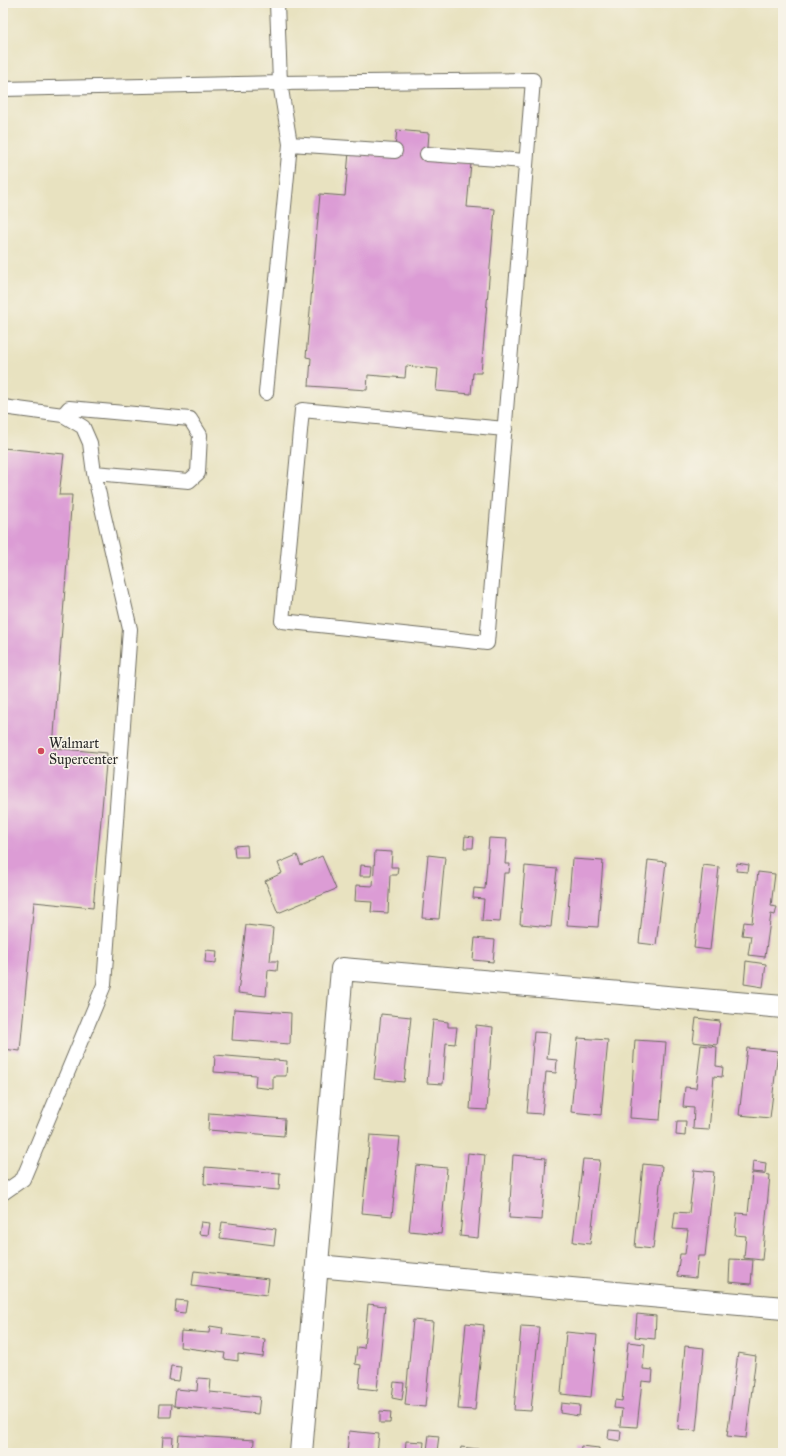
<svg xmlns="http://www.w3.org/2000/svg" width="786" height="1456" viewBox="0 0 786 1456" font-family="'IM FELL Great Primer',serif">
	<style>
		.building { fill: #dc9cd5 }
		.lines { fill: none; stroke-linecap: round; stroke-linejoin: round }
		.lane-casing { stroke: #6d6b5f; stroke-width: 16 }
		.street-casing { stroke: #6d6b5f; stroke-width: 24 }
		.lane { stroke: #fff; stroke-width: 14 }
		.street { stroke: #fff; stroke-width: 22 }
		.poi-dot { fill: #d1495b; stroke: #f7f3e8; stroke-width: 1.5 }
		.labels { text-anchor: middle; stroke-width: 3; stroke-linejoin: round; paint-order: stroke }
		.poi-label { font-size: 14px; fill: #2b2b2b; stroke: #f7f3e8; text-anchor: start }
	</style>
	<rect width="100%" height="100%" fill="#f7f3e8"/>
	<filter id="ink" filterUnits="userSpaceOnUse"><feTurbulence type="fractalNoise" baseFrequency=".025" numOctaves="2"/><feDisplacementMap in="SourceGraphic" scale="8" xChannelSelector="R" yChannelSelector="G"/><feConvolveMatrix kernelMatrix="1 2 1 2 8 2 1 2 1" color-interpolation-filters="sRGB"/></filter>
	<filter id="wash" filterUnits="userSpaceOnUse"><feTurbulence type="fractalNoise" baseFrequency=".012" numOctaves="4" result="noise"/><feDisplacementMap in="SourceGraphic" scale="16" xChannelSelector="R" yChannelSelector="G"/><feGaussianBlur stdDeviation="0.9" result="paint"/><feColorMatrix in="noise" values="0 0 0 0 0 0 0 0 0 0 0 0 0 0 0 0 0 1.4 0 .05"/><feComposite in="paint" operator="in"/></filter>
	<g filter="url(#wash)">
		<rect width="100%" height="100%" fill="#e8e2c0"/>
		<g id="blocks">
			<path class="building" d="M 397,130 L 429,133 L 427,159 L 471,163 L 467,207 L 495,209 L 481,373 L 473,373 L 471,394 L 436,391 L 438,369 L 406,366 L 405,378 L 368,375 L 367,390 L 309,386 L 311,358 L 306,357 L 320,194 L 345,196 L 349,152 L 394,156 Z
				M 3,448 L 64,454 L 59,495 L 72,495 L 53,748 L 107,753 L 93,908 L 34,902 L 20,1051 L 3,1049 Z
				M 465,836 L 474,837 L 473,848 L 464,848 Z
				M 489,838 L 507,839 L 505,864 L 510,864 L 509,873 L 504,873 L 500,922 L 482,921 L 484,899 L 473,898 L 474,888 L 485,889 Z
				M 247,845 L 248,857 L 235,857 L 234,846 Z
				M 375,851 L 392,852 L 391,867 L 398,867 L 397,875 L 390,875 L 388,913 L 371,912 L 372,902 L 355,901 L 356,885 L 373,886 Z
				M 297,855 L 301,865 L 322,856 L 336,889 L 278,913 L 265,881 L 282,873 L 278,863 Z
				M 428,855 L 445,857 L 439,919 L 422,918 Z
				M 572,859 L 603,861 L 598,927 L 567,925 Z
				M 648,860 L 666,862 L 656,945 L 639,943 Z
				M 737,863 L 749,865 L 748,872 L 736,871 Z
				M 361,865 L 372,866 L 371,876 L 360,876 Z
				M 703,865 L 719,867 L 710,950 L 694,948 Z
				M 525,866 L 557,869 L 551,927 L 520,924 Z
				M 758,872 L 775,874 L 771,906 L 777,907 L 775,915 L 771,914 L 765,957 L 748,955 L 751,936 L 742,935 L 744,922 L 752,923 Z
				M 246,925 L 273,928 L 270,961 L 278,961 L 277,971 L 268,970 L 266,996 L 238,993 Z
				M 475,938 L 495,940 L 493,962 L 473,960 Z
				M 206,950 L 217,951 L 216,963 L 205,962 Z
				M 746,961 L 766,964 L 763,987 L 744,984 Z
				M 234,1009 L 291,1013 L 290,1044 L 232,1040 Z
				M 381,1014 L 411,1017 L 404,1082 L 374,1079 Z
				M 696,1018 L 720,1021 L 717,1045 L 693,1042 Z
				M 433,1020 L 448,1022 L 448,1027 L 457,1027 L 455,1044 L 446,1043 L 443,1084 L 427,1083 Z
				M 476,1025 L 493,1027 L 487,1110 L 470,1109 Z
				M 534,1032 L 550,1033 L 547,1059 L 557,1060 L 556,1073 L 546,1072 L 542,1114 L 527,1113 Z
				M 578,1038 L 608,1040 L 601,1115 L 571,1112 Z
				M 635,1040 L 666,1042 L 660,1120 L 630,1118 Z
				M 701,1045 L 717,1047 L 716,1066 L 723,1067 L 722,1077 L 714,1076 L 709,1130 L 693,1129 L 694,1108 L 683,1107 L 685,1087 L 696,1088 Z
				M 747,1048 L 778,1051 L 770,1118 L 739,1115 Z
				M 215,1055 L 287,1061 L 286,1076 L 273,1076 L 273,1089 L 255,1087 L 256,1075 L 214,1072 Z
				M 209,1113 L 285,1119 L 284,1136 L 208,1130 Z
				M 677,1121 L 686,1121 L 685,1136 L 676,1135 Z
				M 370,1135 L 400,1137 L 392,1216 L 362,1213 Z
				M 468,1153 L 485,1155 L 478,1238 L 460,1236 Z
				M 513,1155 L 546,1158 L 542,1220 L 509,1218 Z
				M 583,1159 L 600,1160 L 590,1244 L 573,1242 Z
				M 753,1161 L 766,1163 L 765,1173 L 752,1172 Z
				M 643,1164 L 662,1166 L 653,1249 L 635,1247 Z
				M 416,1165 L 447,1168 L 441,1234 L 409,1231 Z
				M 205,1167 L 280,1173 L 279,1190 L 204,1184 Z
				M 694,1170 L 714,1172 L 705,1256 L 698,1256 L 696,1278 L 677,1276 L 680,1254 L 685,1254 L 688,1230 L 673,1229 L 675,1212 L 689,1213 Z
				M 752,1173 L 770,1175 L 762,1260 L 744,1258 L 746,1236 L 735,1235 L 737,1213 L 748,1214 Z
				M 201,1222 L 210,1223 L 208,1235 L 199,1234 Z
				M 222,1222 L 276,1229 L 274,1245 L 220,1238 Z
				M 730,1259 L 753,1260 L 751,1284 L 729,1282 Z
				M 194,1271 L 269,1279 L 267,1295 L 192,1286 Z
				M 176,1300 L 187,1301 L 185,1313 L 175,1312 Z
				M 368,1304 L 385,1306 L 377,1390 L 359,1388 L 361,1365 L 355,1364 L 357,1347 L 364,1348 Z
				M 637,1314 L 656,1316 L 655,1339 L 635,1337 Z
				M 413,1320 L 433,1322 L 425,1407 L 405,1405 Z
				M 466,1323 L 484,1325 L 475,1410 L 458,1409 Z
				M 210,1326 L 223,1328 L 222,1334 L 265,1339 L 263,1357 L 238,1354 L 238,1361 L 224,1359 L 225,1353 L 180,1347 L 181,1331 L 209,1333 Z
				M 521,1326 L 539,1327 L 531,1411 L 514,1410 Z
				M 566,1332 L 597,1335 L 591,1397 L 561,1394 Z
				M 628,1342 L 645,1344 L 643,1369 L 653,1370 L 652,1382 L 642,1381 L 637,1427 L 620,1426 L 622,1409 L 614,1408 L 615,1400 L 622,1401 Z
				M 685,1346 L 704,1348 L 696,1431 L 678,1429 Z
				M 738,1353 L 756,1356 L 746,1438 L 727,1436 Z
				M 171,1366 L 181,1367 L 179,1381 L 169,1380 Z
				M 198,1378 L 211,1379 L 210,1392 L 260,1397 L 258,1414 L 174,1406 L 176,1389 L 197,1391 Z
				M 394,1382 L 404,1383 L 402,1400 L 392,1398 Z
				M 561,1403 L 580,1405 L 579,1416 L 560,1413 Z
				M 160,1404 L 172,1404 L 171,1417 L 159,1417 Z
				M 380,1411 L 391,1412 L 390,1423 L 380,1423 Z
				M 609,1430 L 621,1431 L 620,1441 L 608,1439 Z
				M 349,1431 L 379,1434 L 377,1453 L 347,1453 Z
				M 179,1435 L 254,1440 L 253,1453 L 177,1453 Z
				M 429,1435 L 439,1436 L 437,1451 L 427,1450 Z
				M 163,1437 L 173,1437 L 172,1451 L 162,1450 Z
				M 406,1441 L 424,1442 L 423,1453 L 405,1453 Z
				M 581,1446 L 599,1448 L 599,1453 L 580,1453 Z
				M 461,1447 L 478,1449 L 478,1453 L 460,1453 Z"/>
		</g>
	</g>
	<g filter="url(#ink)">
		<use href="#blocks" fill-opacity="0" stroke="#6d6b5f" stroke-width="1"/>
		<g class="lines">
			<g class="lane-casing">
				<path id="lane" d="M 3,89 L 280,83 L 277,3
					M 290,144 L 395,151
					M 427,154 L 526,161
					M 266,393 L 290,144 L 280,83 L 533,80 L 487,643 L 282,621 L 302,410 L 505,429
					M 3,407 L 63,415 L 69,408 L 190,419 L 200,435 L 198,473 L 189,481 L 94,473 L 130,629 L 104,985 L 23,1179 L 3,1193
					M 63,415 L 83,427 L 90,443 L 94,473"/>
			</g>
			<g class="street-casing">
				<path id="street" d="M 317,1266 L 783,1308
					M 301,1453 L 342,969 L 783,1007"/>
			</g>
			<use href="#lane" class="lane"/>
			<use href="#street" class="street"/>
		</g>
	</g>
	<circle class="poi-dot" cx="41" cy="751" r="4"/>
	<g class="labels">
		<g class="poi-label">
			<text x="49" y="748">Walmart<tspan x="49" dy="16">Supercenter</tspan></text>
		</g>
	</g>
	<rect width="786" height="1456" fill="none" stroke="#f7f3e8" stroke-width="16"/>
</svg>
